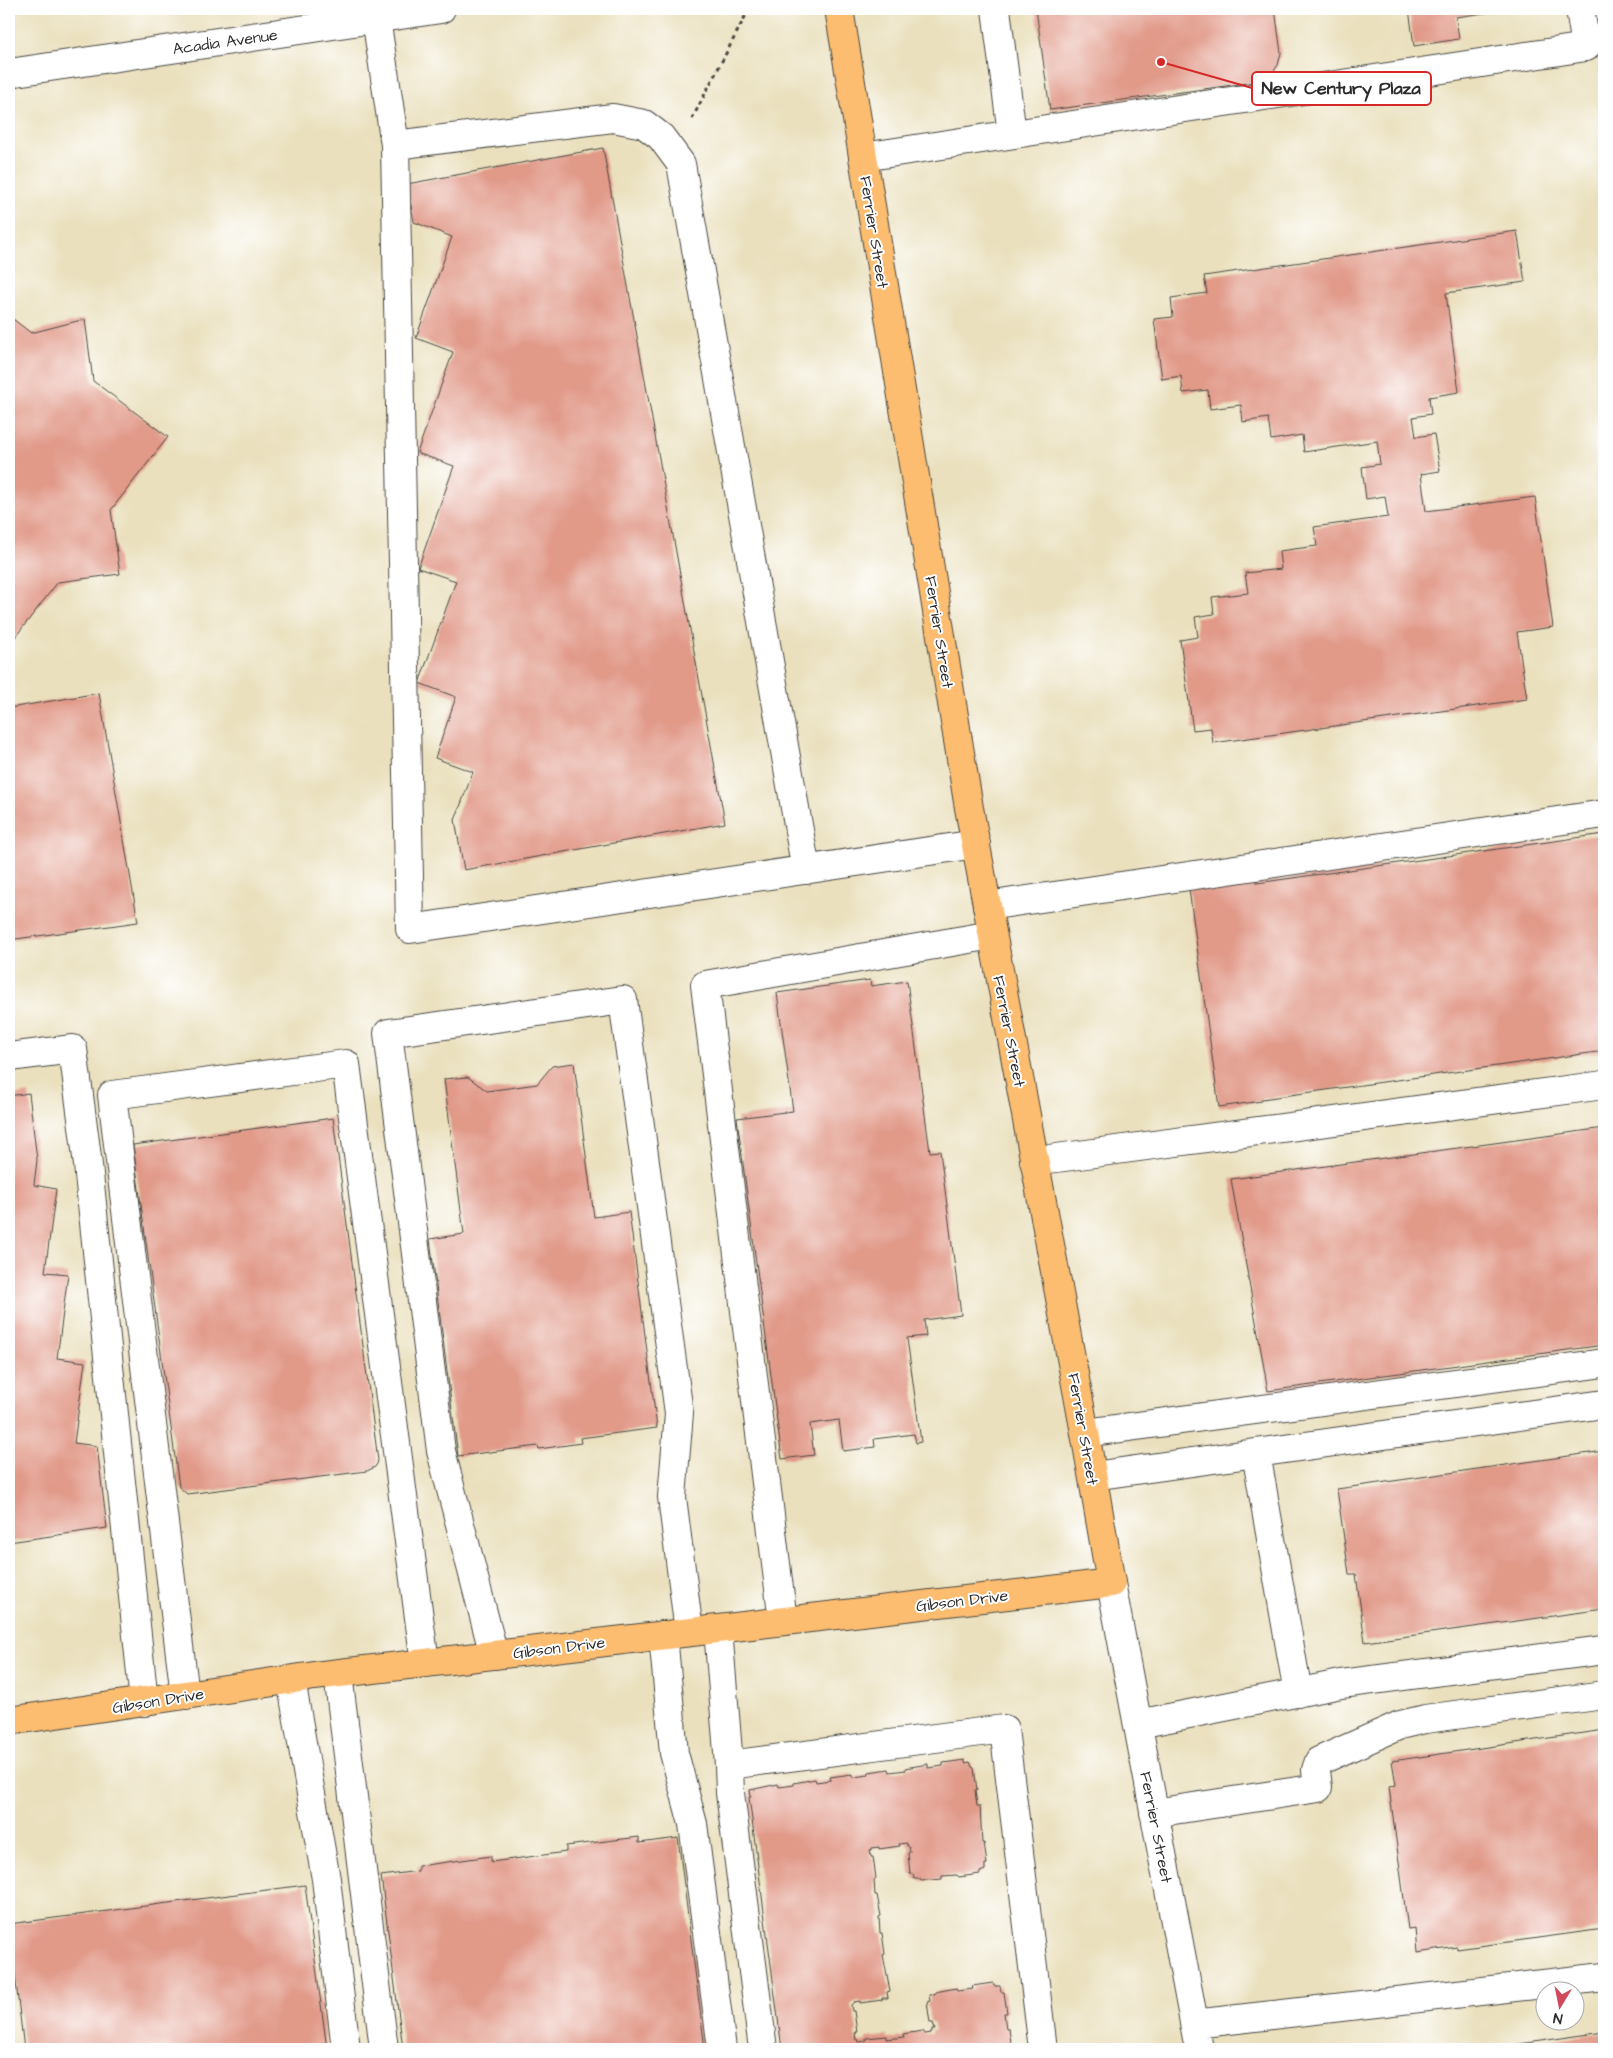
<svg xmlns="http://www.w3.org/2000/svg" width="1613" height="2058" viewBox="0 0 1613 2058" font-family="'Architects Daughter',sans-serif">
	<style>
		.building { fill: #e19988 }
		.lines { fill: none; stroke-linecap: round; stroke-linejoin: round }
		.minor-casing { stroke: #484641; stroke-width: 30 }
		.major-casing { stroke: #484641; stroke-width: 30 }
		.path { stroke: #484641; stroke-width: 3; stroke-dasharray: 4 4; stroke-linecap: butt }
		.minor { stroke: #fff; stroke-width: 28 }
		.major { stroke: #fcbd6f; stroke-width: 28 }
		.labels { text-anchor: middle; stroke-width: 4; stroke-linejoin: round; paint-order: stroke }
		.street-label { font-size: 16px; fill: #2b2b2b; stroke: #fff }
		.leader { fill: none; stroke: #d62828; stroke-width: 2 }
		.callout-dot { fill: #d62828; stroke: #fff; stroke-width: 2 }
		.callout { fill: #fff; stroke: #d62828; stroke-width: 2 }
		.callout-label { font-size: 18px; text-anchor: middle; font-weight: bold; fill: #2b2b2b }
	</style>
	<rect width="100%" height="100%" fill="#fff"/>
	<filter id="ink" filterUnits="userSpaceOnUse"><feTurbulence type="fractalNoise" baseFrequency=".02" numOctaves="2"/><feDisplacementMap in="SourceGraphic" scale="10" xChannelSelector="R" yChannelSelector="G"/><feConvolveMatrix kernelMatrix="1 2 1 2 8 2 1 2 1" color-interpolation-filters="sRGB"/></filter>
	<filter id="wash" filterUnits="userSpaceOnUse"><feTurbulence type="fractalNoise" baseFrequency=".0096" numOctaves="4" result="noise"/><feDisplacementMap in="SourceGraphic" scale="20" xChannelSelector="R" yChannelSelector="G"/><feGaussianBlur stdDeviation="1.12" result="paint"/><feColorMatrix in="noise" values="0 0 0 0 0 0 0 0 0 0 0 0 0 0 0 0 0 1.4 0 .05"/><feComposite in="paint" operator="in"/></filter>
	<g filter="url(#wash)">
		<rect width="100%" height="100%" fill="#eae0bd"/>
		<g id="blocks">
			<path class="building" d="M 1036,9 L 1275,9 L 1281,53 L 1278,65 L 1271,75 L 1262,81 L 1050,110 Z
				M 1409,9 L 1504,9 L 1505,10 L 1456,17 L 1459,39 L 1414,46 Z
				M 603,148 L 725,823 L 464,870 L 455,820 L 473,772 L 435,758 L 456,697 L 419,683 L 456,581 L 418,568 L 454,466 L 417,453 L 453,352 L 416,338 L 452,237 L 414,222 L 407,184 Z
				M 1517,231 L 1525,282 L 1446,293 L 1459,392 L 1429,397 L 1431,414 L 1413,417 L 1416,437 L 1434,434 L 1440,471 L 1421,474 L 1426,511 L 1535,497 L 1553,627 L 1517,632 L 1527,699 L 1213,743 L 1211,728 L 1193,730 L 1180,640 L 1198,637 L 1195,617 L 1214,614 L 1212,597 L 1248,593 L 1245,573 L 1281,569 L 1279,551 L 1317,546 L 1314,527 L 1388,517 L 1385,496 L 1366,499 L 1362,467 L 1380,464 L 1377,441 L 1304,452 L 1302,435 L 1271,440 L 1268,418 L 1243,422 L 1241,405 L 1210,409 L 1208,390 L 1183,393 L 1181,376 L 1162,379 L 1154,319 L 1173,317 L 1171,298 L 1207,293 L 1204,276 Z
				M 9,316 L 31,333 L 85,319 L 93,381 L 168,437 L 111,510 L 120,574 L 58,582 L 9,645 Z
				M 99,693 L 138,922 L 9,940 L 9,708 Z
				M 1604,834 L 1604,1051 L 1262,1099 L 1262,1101 L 1219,1107 L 1189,889 L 1257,879 L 1257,883 Z
				M 870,980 L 871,986 L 907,981 L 930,1152 L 940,1151 L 961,1315 L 924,1320 L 926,1336 L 907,1338 L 921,1442 L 916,1443 L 914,1434 L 874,1439 L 875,1447 L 843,1451 L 839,1420 L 810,1424 L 814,1455 L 782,1459 L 737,1118 L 793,1111 L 777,993 Z
				M 574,1063 L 594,1217 L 629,1212 L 657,1428 L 580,1438 L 581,1443 L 539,1449 L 538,1446 L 458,1456 L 430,1239 L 464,1234 L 444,1079 L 468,1077 L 487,1091 L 537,1084 L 552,1066 Z
				M 29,1093 L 37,1160 L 34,1185 L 56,1189 L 45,1272 L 68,1274 L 57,1358 L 85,1362 L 74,1443 L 97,1446 L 107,1528 L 9,1542 L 9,1096 Z
				M 333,1118 L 378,1460 L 377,1464 L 375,1467 L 367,1471 L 187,1494 L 179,1487 L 133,1145 Z
				M 1604,1128 L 1604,1345 L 1268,1391 L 1231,1179 Z
				M 1604,1451 L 1604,1609 L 1365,1642 L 1356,1574 L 1349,1574 L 1337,1489 Z
				M 1604,1730 L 1604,1929 L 1457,1949 L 1457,1947 L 1417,1953 L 1415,1928 L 1408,1929 L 1389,1787 L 1396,1785 L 1392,1761 Z
				M 965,1760 L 965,1763 L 970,1762 L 972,1767 L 974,1768 L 977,1790 L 975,1790 L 977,1806 L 980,1806 L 982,1843 L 984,1843 L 987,1864 L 985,1864 L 985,1870 L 980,1872 L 980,1874 L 959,1877 L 957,1875 L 942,1876 L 942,1879 L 921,1881 L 920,1879 L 914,1879 L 913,1874 L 910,1874 L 908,1853 L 910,1852 L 909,1846 L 907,1846 L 907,1843 L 899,1844 L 900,1846 L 879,1849 L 879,1847 L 872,1848 L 872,1850 L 870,1850 L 871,1857 L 873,1857 L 876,1878 L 874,1880 L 875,1895 L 877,1895 L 881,1916 L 879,1917 L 880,1933 L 882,1933 L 885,1954 L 883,1955 L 890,1991 L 887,1992 L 888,1998 L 882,1998 L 882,2000 L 860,2003 L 860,2001 L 854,2002 L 851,2005 L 852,2011 L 854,2011 L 857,2032 L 855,2033 L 856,2040 L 858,2039 L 859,2042 L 866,2041 L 866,2038 L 887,2036 L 887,2039 L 904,2037 L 903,2034 L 923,2031 L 925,2034 L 932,2033 L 932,2030 L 935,2030 L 933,2023 L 930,2023 L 927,2002 L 930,2001 L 929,1995 L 935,1994 L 935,1992 L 956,1988 L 957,1991 L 973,1989 L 972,1986 L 993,1983 L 995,1986 L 1000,1986 L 1001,1992 L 1004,1992 L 1007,2013 L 1004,2013 L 1006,2029 L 1009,2029 L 1012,2049 L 782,2049 L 749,1797 L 751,1797 L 750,1790 L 778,1784 L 779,1787 L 794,1785 L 794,1783 L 815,1779 L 816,1782 L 831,1780 L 830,1777 L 852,1774 L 852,1777 L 854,1777 L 868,1775 L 869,1772 L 889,1769 L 890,1772 L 906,1770 L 905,1768 L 928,1764 L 928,1768 L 943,1766 L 943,1763 Z
				M 639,1837 L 639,1843 L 678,1838 L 705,2049 L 403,2049 L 381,1876 L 418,1871 L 418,1866 L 491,1856 L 491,1862 L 566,1852 L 566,1846 Z
				M 305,1885 L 327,2049 L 24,2049 L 9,1924 Z
				M 1604,2032 L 1604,2049 L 1491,2049 L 1491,2048 Z"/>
		</g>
	</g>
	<g filter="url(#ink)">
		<use href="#blocks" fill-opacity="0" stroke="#484641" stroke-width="1"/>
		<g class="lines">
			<g class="minor-casing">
				<path id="minor" d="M 996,9 L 1012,134
					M 376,18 L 395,145 L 410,929 L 976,844
					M 9,73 L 441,9
					M 395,145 L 613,118 L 644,124 L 661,137 L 681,164 L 806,870
					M 863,157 L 1586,47 L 1580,9
					M 987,906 L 1604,814
					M 9,1057 L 73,1049 L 88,1165 L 144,1702
					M 1034,1161 L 1604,1085
					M 1085,1433 L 1604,1363
					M 1256,1453 L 1298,1693
					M 1093,1476 L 1604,1404
					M 1111,1583 L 1199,2049
					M 783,1621 L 705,985 L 992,935
					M 718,1629 L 729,1765
					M 663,1635 L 674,1753 L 693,1824 L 722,2049
					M 494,1655 L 441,1451 L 388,1033 L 623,1000 L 679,1413 L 672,1497 L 689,1632
					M 338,1674 L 384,2049
					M 291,1680 L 326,1879 L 346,2049
					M 185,1695 L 112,1095 L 346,1064 L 425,1663
					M 1138,1724 L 1341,1684 L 1604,1650
					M 1154,1813 L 1318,1788 L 1316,1770 L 1319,1761 L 1400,1725 L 1425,1719 L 1604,1695
					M 1194,2024 L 1604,1977
					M 763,2049 L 730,1793 L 729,1765 L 1004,1729 L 1043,2049"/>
			</g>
			<g class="major-casing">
				<path id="major" d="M 9,1721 L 314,1676 L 1111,1583 L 1085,1433 L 969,808 L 839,9"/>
			</g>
			<path class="path" d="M 692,119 L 749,9"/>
			<use href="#minor" class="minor"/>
			<use href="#major" class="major"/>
		</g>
	</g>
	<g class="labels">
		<g class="street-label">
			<text transform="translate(225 41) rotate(-8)" y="6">Acadia Avenue</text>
			<text transform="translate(875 232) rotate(81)" y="6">Ferrier Street</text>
			<text transform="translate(940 632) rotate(81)" y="6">Ferrier Street</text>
			<text transform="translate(1010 1031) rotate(79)" y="6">Ferrier Street</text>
			<text transform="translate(1084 1429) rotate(80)" y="6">Ferrier Street</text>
			<text transform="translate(962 1600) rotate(-7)" y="6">Gibson Drive</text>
			<text transform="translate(559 1647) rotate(-7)" y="6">Gibson Drive</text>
			<text transform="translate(158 1700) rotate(-9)" y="6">Gibson Drive</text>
			<text transform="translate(1157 1827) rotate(79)" y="6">Ferrier Street</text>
		</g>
	</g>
	<path class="leader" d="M1161 62L1252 88"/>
	<circle class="callout-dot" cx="1161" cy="62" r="5"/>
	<rect class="callout" x="1252" y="72" width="179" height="33" rx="5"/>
	<g class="callout-label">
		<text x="1341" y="94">New Century Plaza</text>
	</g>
	<rect width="1613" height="2058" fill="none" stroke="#fff" stroke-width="30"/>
	<g transform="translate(1560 2006) rotate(190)"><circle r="24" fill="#ffffff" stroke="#aaaaaa"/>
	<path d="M0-4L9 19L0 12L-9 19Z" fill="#d1495b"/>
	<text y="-8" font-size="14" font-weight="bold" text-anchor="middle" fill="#2b2b2b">N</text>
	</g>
</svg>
